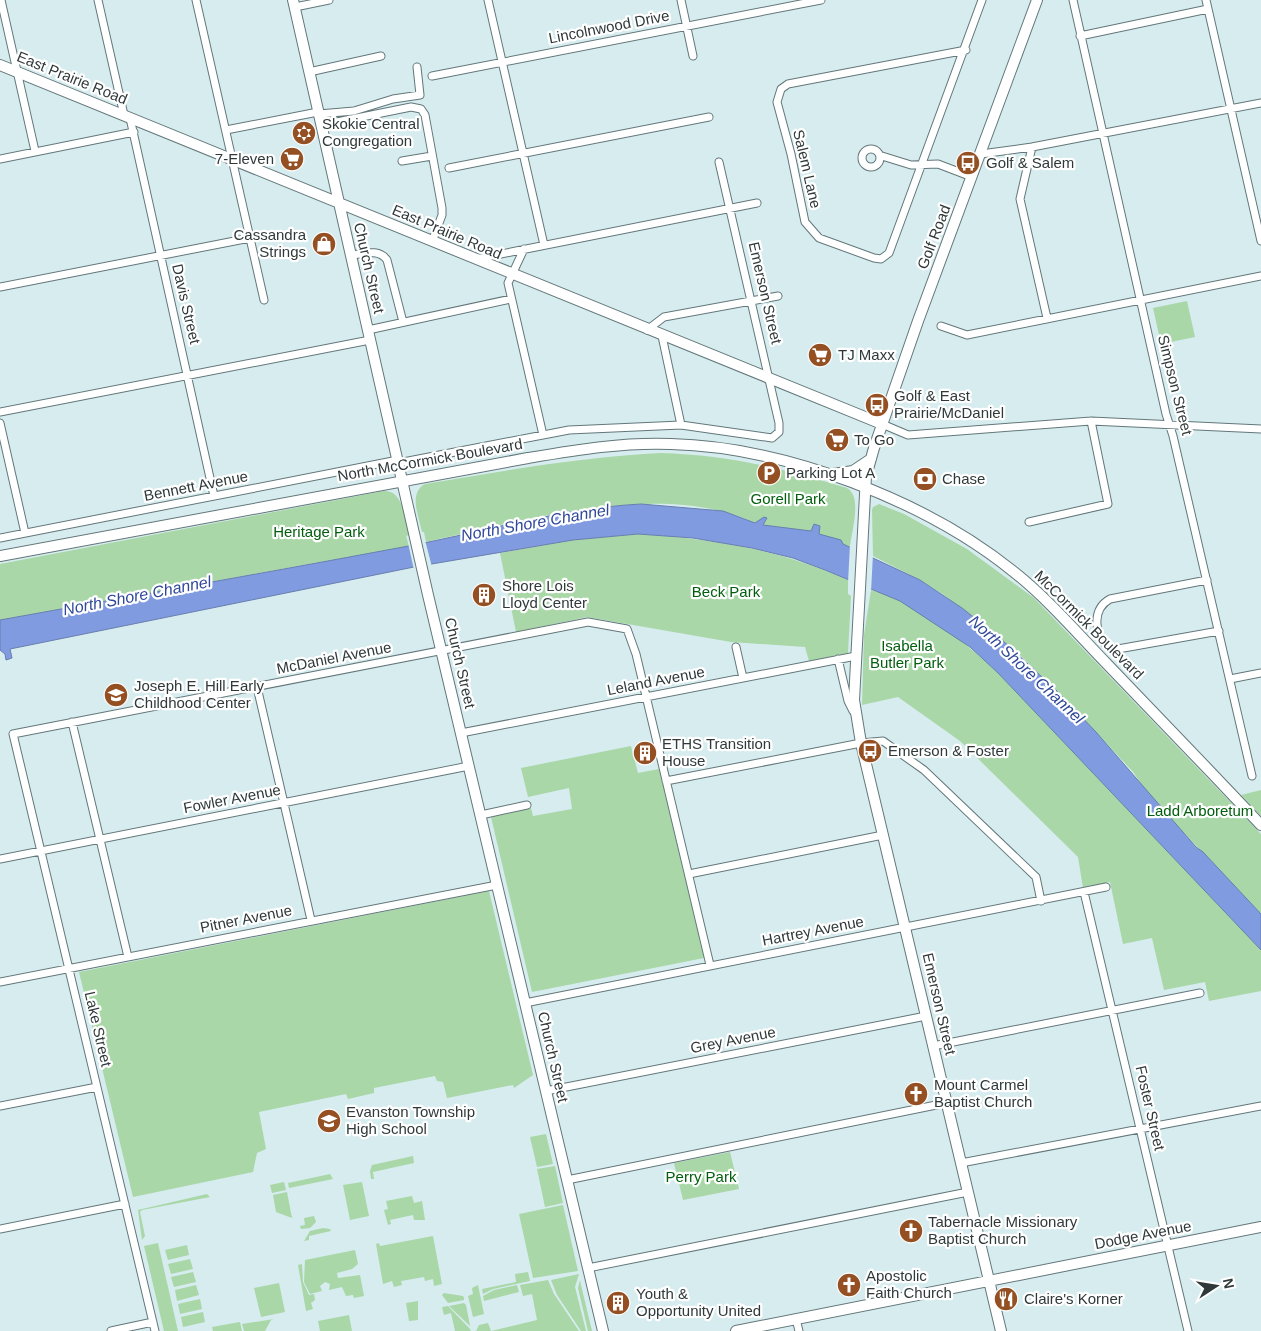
<svg xmlns="http://www.w3.org/2000/svg" width="1261" height="1331" viewBox="0 0 1261 1331" font-family="Arial,sans-serif">
	<style>
		.green { fill: #a9d7a7 }
		.water { fill: #809bdf; stroke: #687eae }
		.pier { fill: #d6ecef }
		.lines { fill: none; stroke-linecap: round; stroke-linejoin: round }
		.street-casing { stroke: #63777a; stroke-width: 9 }
		.secondary-casing { stroke: #63777a; stroke-width: 12 }
		.street { stroke: #fff; stroke-width: 7 }
		.secondary { stroke: #fff; stroke-width: 10 }
		.labels { text-anchor: middle; stroke-width: 4.5; stroke-linejoin: round; paint-order: stroke }
		.street-label { font-size: 15px; fill: #30393a; stroke: #fff }
		.poi-label { font-size: 15px; fill: #30393a; stroke: #fff; text-anchor: start }
		.park-label { font-size: 15px; fill: #005e0d; stroke: #fff }
		.water-label { font-size: 16px; font-style: italic; fill: #2f489a; stroke: #fff }
	</style>
	<rect width="100%" height="100%" fill="#d6ecef"/>
	<path class="green" d="M 1187,301 L 1195,337 L 1161,344 L 1153,308 Z
		M 660,453 C 727,455 783,468 847,488 C 863,497 851,533 850,547 L 818,534 L 820,526 L 814,524 L 811,531 L 763,525 L 767,519 L 755,523 C 661,479 522,521 426,542 L 424,532 L 422,532 C 419,517 408,493 425,484 C 503,471 581,457 660,453 Z
		M 384,491 C 404,490 405,521 409,535 L 406,536 L 409,546 L 0,620 L 0,564 Z
		M 879,504 L 904,514 L 967,549 L 1034,598 L 1261,834 L 1261,914 L 1148,795 L 1134,773 L 1096,732 L 1018,653 L 944,595 L 920,580 L 873,556 L 872,510 L 873,507 Z
		M 638,534 C 714,539 778,549 848,580 L 848,594 L 851,596 L 848,653 L 809,661 L 805,647 L 731,642 L 587,617 L 516,632 L 500,553 L 573,540 Z
		M 871,590 C 919,603 962,640 998,673 L 1261,950 L 1261,991 L 1209,1001 L 1205,982 L 1164,990 L 1152,938 L 1123,944 L 1110,882 L 1083,888 L 1078,857 L 960,741 L 898,697 L 862,705 L 864,635 Z
		M 631,746 L 638,773 L 659,769 L 704,958 L 532,992 L 491,817 L 531,808 L 533,816 L 572,809 L 569,788 L 528,797 L 521,768 Z
		M 1261,790 L 1261,816 L 1241,795 Z
		M 489,891 L 533,1075 L 514,1088 L 513,1085 L 447,1098 L 443,1082 L 437,1081 L 435,1076 L 374,1088 L 374,1093 L 348,1099 L 346,1094 L 259,1112 L 266,1149 L 257,1153 L 253,1172 L 133,1197 L 79,972 Z
		M 546,1134 L 553,1164 L 537,1167 L 530,1137 Z
		M 730,1152 L 739,1189 L 683,1200 L 674,1163 Z
		M 413,1156 L 414,1163 L 373,1172 L 374,1179 L 371,1179 L 370,1171 L 372,1165 Z
		M 555,1166 L 563,1203 L 545,1207 L 537,1169 Z
		M 330,1174 L 333,1179 L 289,1188 L 288,1183 Z
		M 284,1182 L 286,1190 L 272,1193 L 270,1185 Z
		M 362,1182 L 369,1216 L 350,1220 L 343,1185 Z
		M 287,1192 L 292,1218 L 276,1212 L 273,1195 Z
		M 207,1194 L 210,1197 L 142,1210 L 140,1212 L 145,1236 L 142,1240 L 138,1210 Z
		M 412,1196 L 414,1203 L 422,1201 L 425,1220 L 414,1220 L 413,1215 L 390,1220 L 391,1224 L 388,1225 L 384,1210 L 388,1209 L 386,1201 Z
		M 563,1205 L 578,1271 L 533,1278 L 519,1214 Z
		M 314,1216 L 316,1222 L 310,1228 L 301,1229 L 300,1226 L 305,1225 L 304,1218 Z
		M 323,1228 L 330,1229 L 331,1231 L 309,1236 L 309,1240 L 304,1241 L 310,1231 Z
		M 433,1236 L 442,1284 L 434,1286 L 433,1279 L 425,1281 L 424,1277 L 401,1281 L 402,1285 L 394,1287 L 392,1281 L 383,1284 L 376,1244 L 379,1243 L 380,1246 Z
		M 158,1243 L 178,1331 L 164,1331 L 144,1246 Z
		M 187,1245 L 189,1255 L 168,1260 L 165,1250 Z
		M 355,1250 L 358,1264 L 352,1269 L 337,1273 L 338,1278 L 360,1275 L 364,1296 L 354,1298 L 353,1295 L 346,1296 L 342,1287 L 329,1290 L 330,1284 L 325,1282 L 320,1286 L 322,1291 L 310,1294 L 304,1282 L 305,1260 Z
		M 190,1259 L 193,1269 L 171,1274 L 168,1264 Z
		M 302,1264 L 303,1282 L 309,1295 L 314,1294 L 315,1300 L 311,1303 L 313,1309 L 306,1311 L 298,1265 Z
		M 193,1272 L 196,1282 L 174,1287 L 171,1277 Z
		M 528,1272 L 530,1281 L 493,1289 L 483,1294 L 482,1289 L 516,1282 L 515,1274 Z
		M 579,1274 L 575,1287 L 586,1331 L 581,1331 L 557,1295 L 551,1280 Z
		M 548,1280 L 554,1294 L 579,1331 L 476,1331 L 479,1325 L 488,1323 L 491,1331 L 537,1320 L 532,1294 L 523,1296 L 520,1285 Z
		M 580,1280 L 581,1285 L 592,1331 L 588,1331 L 578,1288 Z
		M 279,1283 L 285,1312 L 261,1317 L 254,1288 Z
		M 196,1285 L 199,1295 L 177,1301 L 175,1290 Z
		M 478,1285 L 484,1314 L 473,1317 L 468,1296 L 473,1294 L 472,1288 Z
		M 517,1285 L 519,1292 L 484,1301 L 483,1296 L 494,1290 Z
		M 444,1293 L 463,1296 L 464,1298 L 464,1300 L 448,1303 L 442,1295 Z
		M 200,1299 L 202,1309 L 180,1314 L 178,1304 Z
		M 418,1301 L 418,1320 L 409,1321 L 406,1303 Z
		M 464,1303 L 466,1305 L 470,1326 L 449,1306 Z
		M 448,1306 L 470,1329 L 471,1331 L 455,1331 L 451,1313 L 444,1315 L 442,1307 Z
		M 203,1312 L 205,1322 L 183,1327 L 181,1317 Z
		M 349,1315 L 352,1331 L 320,1331 L 318,1321 Z
		M 274,1319 L 271,1320 L 265,1331 L 244,1331 L 242,1324 Z
		M 240,1322 L 242,1331 L 213,1331 L 212,1327 Z"/>
	<path class="water" d="M 641,504 L 723,511 L 755,523 L 764,517 L 767,518 L 763,525 L 811,531 L 814,524 L 820,526 L 819,534 L 841,540 L 843,544 L 920,580 L 962,608 L 1000,638 L 1058,692 L 1096,732 L 1196,847 L 1203,852 L 1261,914 L 1261,950 L 998,673 L 970,647 L 900,601 L 825,570 L 793,558 L 752,548 L 693,538 L 638,534 L 573,540 L 414,567 L 10,649 L 12,658 L 6,660 L 5,654 L 0,650 L 0,620 C 138,595 276,571 414,545 C 490,530 564,508 641,504 Z"/>
	<path class="pier" d="M 425,540 L 432,567 L 414,570 L 408,543 Z
		M 850,544 L 873,554 L 871,592 L 848,583 Z"/>
	<g class="lines">
		<g class="street-casing">
			<path id="street" d="M 1,0 L 35,151
				M 98,0 L 124,115
				M 196,0 L 264,300
				M 488,0 L 544,245
				M 681,0 L 693,56
				M 1073,0 L 1166,414 L 1173,436 L 1252,776
				M 1206,0 L 1261,241
				M 295,7 L 329,0
				M 1080,36 L 1208,9
				M 966,50 L 788,84 L 781,89 L 777,102 L 791,154 L 805,222 L 819,238 L 874,258 L 881,259 L 889,253 L 982,0
				M 309,72 L 381,56
				M 432,76 L 821,0
				M 319,114 L 354,111 L 393,99 L 420,95 L 417,67
				M 130,118 L 214,496
				M 322,125 L 411,107 L 421,109 L 425,115 L 442,208 L 442,215 L 432,242
				M 226,130 L 318,112
				M 1032,147 L 1020,199 L 1047,318
				M862 158a9 9 0 1 1 18 0a9 9 0 1 1-18 0Z
				M 981,154 L 1032,147 L 1261,103
				M 882,156 L 911,165 L 938,164 L 972,177
				M 0,159 L 134,132
				M 402,161 L 432,156
				M 449,168 L 709,117
				M 524,249 L 508,283 L 543,435
				M 351,255 C 363,254 379,248 387,260 L 403,322
				M 476,259 L 757,203
				M 0,287 L 250,238
				M 941,326 L 967,335 L 1261,276
				M 368,330 L 511,299
				M 647,330 L 664,317 L 778,296
				M 662,336 L 681,425
				M 0,412 L 370,340
				M 0,423 L 25,533
				M 882,424 L 908,435 L 1091,421 L 1261,429
				M 398,463 L 569,430 L 681,425 L 772,438 L 779,432 L 779,423 L 719,162
				M 1029,522 L 1108,504 L 1091,421
				M 0,538 L 398,460
				M 1207,580 L 1110,599 C 1092,609 1094,633 1107,646 L 1118,649 L 1219,631
				M 736,647 L 743,678
				M 838,659 L 848,701 L 853,711
				M 1230,679 L 1261,673
				M 257,687 L 311,920
				M 72,722 L 128,957
				M 461,733 L 856,656
				M 666,781 L 861,743 L 883,741 L 924,770 L 1036,877 L 1041,901
				M 481,815 L 527,805
				M 0,859 L 469,766
				M 689,874 L 883,835
				M 1084,892 L 1188,1331
				M 0,982 L 497,885
				M 525,1003 L 1106,887
				M 933,1046 L 1200,993
				M 546,1091 L 926,1016
				M 0,1106 L 97,1087
				M 961,1163 L 1261,1106
				M 567,1180 L 946,1103
				M 0,1229 L 125,1204
				M 588,1268 L 968,1192
				M 796,1319 L 799,1331
				M 111,1331 L 153,1322
				M 155,1331 L 13,734 L 588,622 L 627,629 L 636,654 L 710,965"/>
		</g>
		<g class="secondary-casing">
			<path id="secondary" d="M 293,0 L 428,595 L 603,1331
				M 0,65 L 882,424
				M 833,474 L 853,471 L 871,459
				M 0,556 L 528,458 C 576,450 623,442 671,444 C 785,447 925,500 1014,572 C 1048,599 1077,633 1107,664 C 1158,717 1210,771 1261,825
				M 736,1331 L 1261,1227
				M 1001,1331 L 861,743 L 854,700 L 866,476 L 874,448 L 918,321 L 1037,0"/>
		</g>
		<use href="#street" class="street"/>
		<use href="#secondary" class="secondary"/>
	</g>
	<defs>
		<g id="synagogue-disc" transform="scale(1.25)"><circle r="9.5" fill="#945023" stroke="#fff"/><path d="M0-6.5L5.6 3.2H-5.6ZM0 6.5L5.6-3.2H-5.6Z" fill="#fff"/></g>
		<g id="supermarket-disc" transform="scale(1.25)"><circle r="9.5" fill="#945023" stroke="#fff"/><path d="M-6-5.5h2.5l.6 2H6L4.5 2H-2.5L-4.4-4H-6ZM-1.5 3.2a1.3 1.3 0 1 0 .1 0ZM3 3.2a1.3 1.3 0 1 0 .1 0Z" fill="#fff"/></g>
		<g id="bus-disc" transform="scale(1.25)"><circle r="9.5" fill="#945023" stroke="#fff"/><path d="M-5-6H5V4H4V6H2V4H-2V6H-4V4H-5ZM-3.5-4V0h7V-4ZM-3.5 1.2v1.5H-2V1.2ZM2 1.2v1.5H3.5V1.2Z" fill="#fff"/></g>
		<g id="shop-disc" transform="scale(1.25)"><circle r="9.5" fill="#945023" stroke="#fff"/><path d="M-5-2.5h2.3a2.7 3.5 0 0 1 5.4 0H5L5.5 6h-11ZM-1.5-2.5h3a1.5 2.3 0 0 0-3 0Z" fill="#fff"/></g>
		<g id="parking-disc" transform="scale(1.25)"><circle r="9.5" fill="#945023" stroke="#fff"/><path d="M-3.5-5.5H1a3.5 3.5 0 0 1 0 7H-1V5.5H-3.5ZM-1-3.4V-.6H.8a1.4 1.4 0 0 0 0-2.8Z" fill="#fff"/></g>
		<g id="bank-disc" transform="scale(1.25)"><circle r="9.5" fill="#945023" stroke="#fff"/><path d="M-6-4H6V4H-6ZM0-2.3a2.3 2.3 0 1 0 0 4.6a2.3 2.3 0 1 0 0-4.6Z" fill="#fff"/></g>
		<g id="building-disc" transform="scale(1.25)"><circle r="9.5" fill="#945023" stroke="#fff"/><path d="M-4-6H4V6H1V3H-1V6H-4ZM-2.5-4.3h1.7v1.8h-1.7ZM.8-4.3h1.7v1.8H.8ZM-2.5-1h1.7V.8h-1.7ZM.8-1h1.7V.8H.8Z" fill="#fff"/></g>
		<g id="school-disc" transform="scale(1.25)"><circle r="9.5" fill="#945023" stroke="#fff"/><path d="M0-5L7-2L0 1L-7-2ZM-4 1L0 2.5L4 1V4Q0 6-4 4Z" fill="#fff"/></g>
		<g id="church-disc" transform="scale(1.25)"><circle r="9.5" fill="#945023" stroke="#fff"/><path d="M-1.2-6h2.4v3.5h3.3v2.4h-3.3V6h-2.4V-.1h-3.3v-2.4h3.3Z" fill="#fff"/></g>
		<g id="restaurant-disc" transform="scale(1.25)"><circle r="9.5" fill="#945023" stroke="#fff"/><path d="M-5-6h1v4h1v-4h1v4h1v-4h1v5L-1.5 .5V6h-2V.5L-5-1ZM5-6V6H3V1.5H1.5Q1.5-4 5-6Z" fill="#fff"/></g>
	</defs>
	<g fill-rule="evenodd">
		<use href="#synagogue-disc" x="304" y="133"/>
		<use href="#supermarket-disc" x="292" y="159"/>
		<use href="#bus-disc" x="968" y="163"/>
		<use href="#shop-disc" x="324" y="244"/>
		<use href="#supermarket-disc" x="820" y="355"/>
		<use href="#bus-disc" x="877" y="405"/>
		<use href="#supermarket-disc" x="837" y="440"/>
		<use href="#parking-disc" x="769" y="473"/>
		<use href="#bank-disc" x="925" y="479"/>
		<use href="#building-disc" x="484" y="595"/>
		<use href="#school-disc" x="116" y="695"/>
		<use href="#bus-disc" x="870" y="751"/>
		<use href="#building-disc" x="645" y="753"/>
		<use href="#church-disc" x="916" y="1094"/>
		<use href="#school-disc" x="329" y="1121"/>
		<use href="#church-disc" x="911" y="1231"/>
		<use href="#church-disc" x="849" y="1285"/>
		<use href="#restaurant-disc" x="1006" y="1299"/>
		<use href="#building-disc" x="618" y="1303"/>
	</g>
	<g class="labels">
		<g class="street-label">
			<text transform="translate(609 27) rotate(-11)" y="5">Lincolnwood Drive</text>
			<text transform="translate(72 78) rotate(22)" y="5">East Prairie Road</text>
			<text transform="translate(807 169) rotate(77)" y="5">Salem Lane</text>
			<text transform="translate(447 232) rotate(23)" y="5">East Prairie Road</text>
			<text transform="translate(934 237) rotate(-69)" y="5">Golf Road</text>
			<text transform="translate(369 268) rotate(77)" y="5">Church Street</text>
			<text transform="translate(765 293) rotate(77)" y="5">Emerson Street</text>
			<text transform="translate(186 304) rotate(77)" y="5">Davis Street</text>
			<text transform="translate(1175 385) rotate(76)" y="5">Simpson Street</text>
			<text transform="translate(430 460) rotate(-10)" y="5">North McCormick Boulevard</text>
			<text transform="translate(196 486) rotate(-11)" y="5">Bennett Avenue</text>
			<text transform="translate(1089 625) rotate(45)" y="5">McCormick Boulevard</text>
			<text transform="translate(334 658) rotate(-11)" y="5">McDaniel Avenue</text>
			<text transform="translate(460 663) rotate(77)" y="5">Church Street</text>
			<text transform="translate(656 681) rotate(-11)" y="5">Leland Avenue</text>
			<text transform="translate(232 799) rotate(-11)" y="5">Fowler Avenue</text>
			<text transform="translate(246 919) rotate(-11)" y="5">Pitner Avenue</text>
			<text transform="translate(813 931) rotate(-11)" y="5">Hartrey Avenue</text>
			<text transform="translate(939 1004) rotate(77)" y="5">Emerson Street</text>
			<text transform="translate(98 1029) rotate(77)" y="5">Lake Street</text>
			<text transform="translate(733 1040) rotate(-11)" y="5">Grey Avenue</text>
			<text transform="translate(553 1057) rotate(77)" y="5">Church Street</text>
			<text transform="translate(1150 1108) rotate(77)" y="5">Foster Street</text>
			<text transform="translate(1143 1235) rotate(-11)" y="5">Dodge Avenue</text>
		</g>
		<g class="poi-label">
			<text x="322" y="129">Skokie Central<tspan x="322" dy="17">Congregation</tspan></text>
			<text x="274" y="164" text-anchor="end">7-Eleven</text>
			<text x="986" y="168">Golf &amp; Salem</text>
			<text x="306" y="240" text-anchor="end">Cassandra<tspan x="306" dy="17">Strings</tspan></text>
			<text x="838" y="360">TJ Maxx</text>
			<text x="894" y="401">Golf &amp; East<tspan x="894" dy="17">Prairie/McDaniel</tspan></text>
			<text x="854" y="445">To Go</text>
			<text x="786" y="478">Parking Lot A</text>
			<text x="942" y="484">Chase</text>
			<text x="502" y="591">Shore Lois<tspan x="502" dy="17">Lloyd Center</tspan></text>
			<text x="134" y="691">Joseph E. Hill Early<tspan x="134" dy="17">Childhood Center</tspan></text>
			<text x="662" y="749">ETHS Transition<tspan x="662" dy="17">House</tspan></text>
			<text x="888" y="756">Emerson &amp; Foster</text>
			<text x="934" y="1090">Mount Carmel<tspan x="934" dy="17">Baptist Church</tspan></text>
			<text x="346" y="1117">Evanston Township<tspan x="346" dy="17">High School</tspan></text>
			<text x="928" y="1227">Tabernacle Missionary<tspan x="928" dy="17">Baptist Church</tspan></text>
			<text x="866" y="1281">Apostolic<tspan x="866" dy="17">Faith Church</tspan></text>
			<text x="636" y="1299">Youth &amp;<tspan x="636" dy="17">Opportunity United</tspan></text>
			<text x="1024" y="1304">Claire's Korner</text>
		</g>
		<g class="park-label">
			<text x="788" y="504">Gorell Park</text>
			<text x="319" y="537">Heritage Park</text>
			<text x="726" y="597">Beck Park</text>
			<text x="907" y="651">Isabella<tspan x="907" dy="17">Butler Park</tspan></text>
			<text x="1200" y="816">Ladd Arboretum</text>
			<text x="701" y="1182">Perry Park</text>
		</g>
		<g class="water-label">
			<text transform="translate(535 522) rotate(-10)" y="6">North Shore Channel</text>
			<text transform="translate(137 595) rotate(-11)" y="6">North Shore Channel</text>
			<text transform="translate(1027 669) rotate(43)" y="6">North Shore Channel</text>
		</g>
	</g>
	<g transform="translate(1216 1286) rotate(78)" stroke="#ffffff" stroke-width="4" paint-order="stroke">
	<path d="M0-4L9 19L0 12L-9 19Z" fill="#30393a"/>
	<text y="-8" font-size="14" font-weight="bold" text-anchor="middle" fill="#30393a">N</text>
	</g>
</svg>
